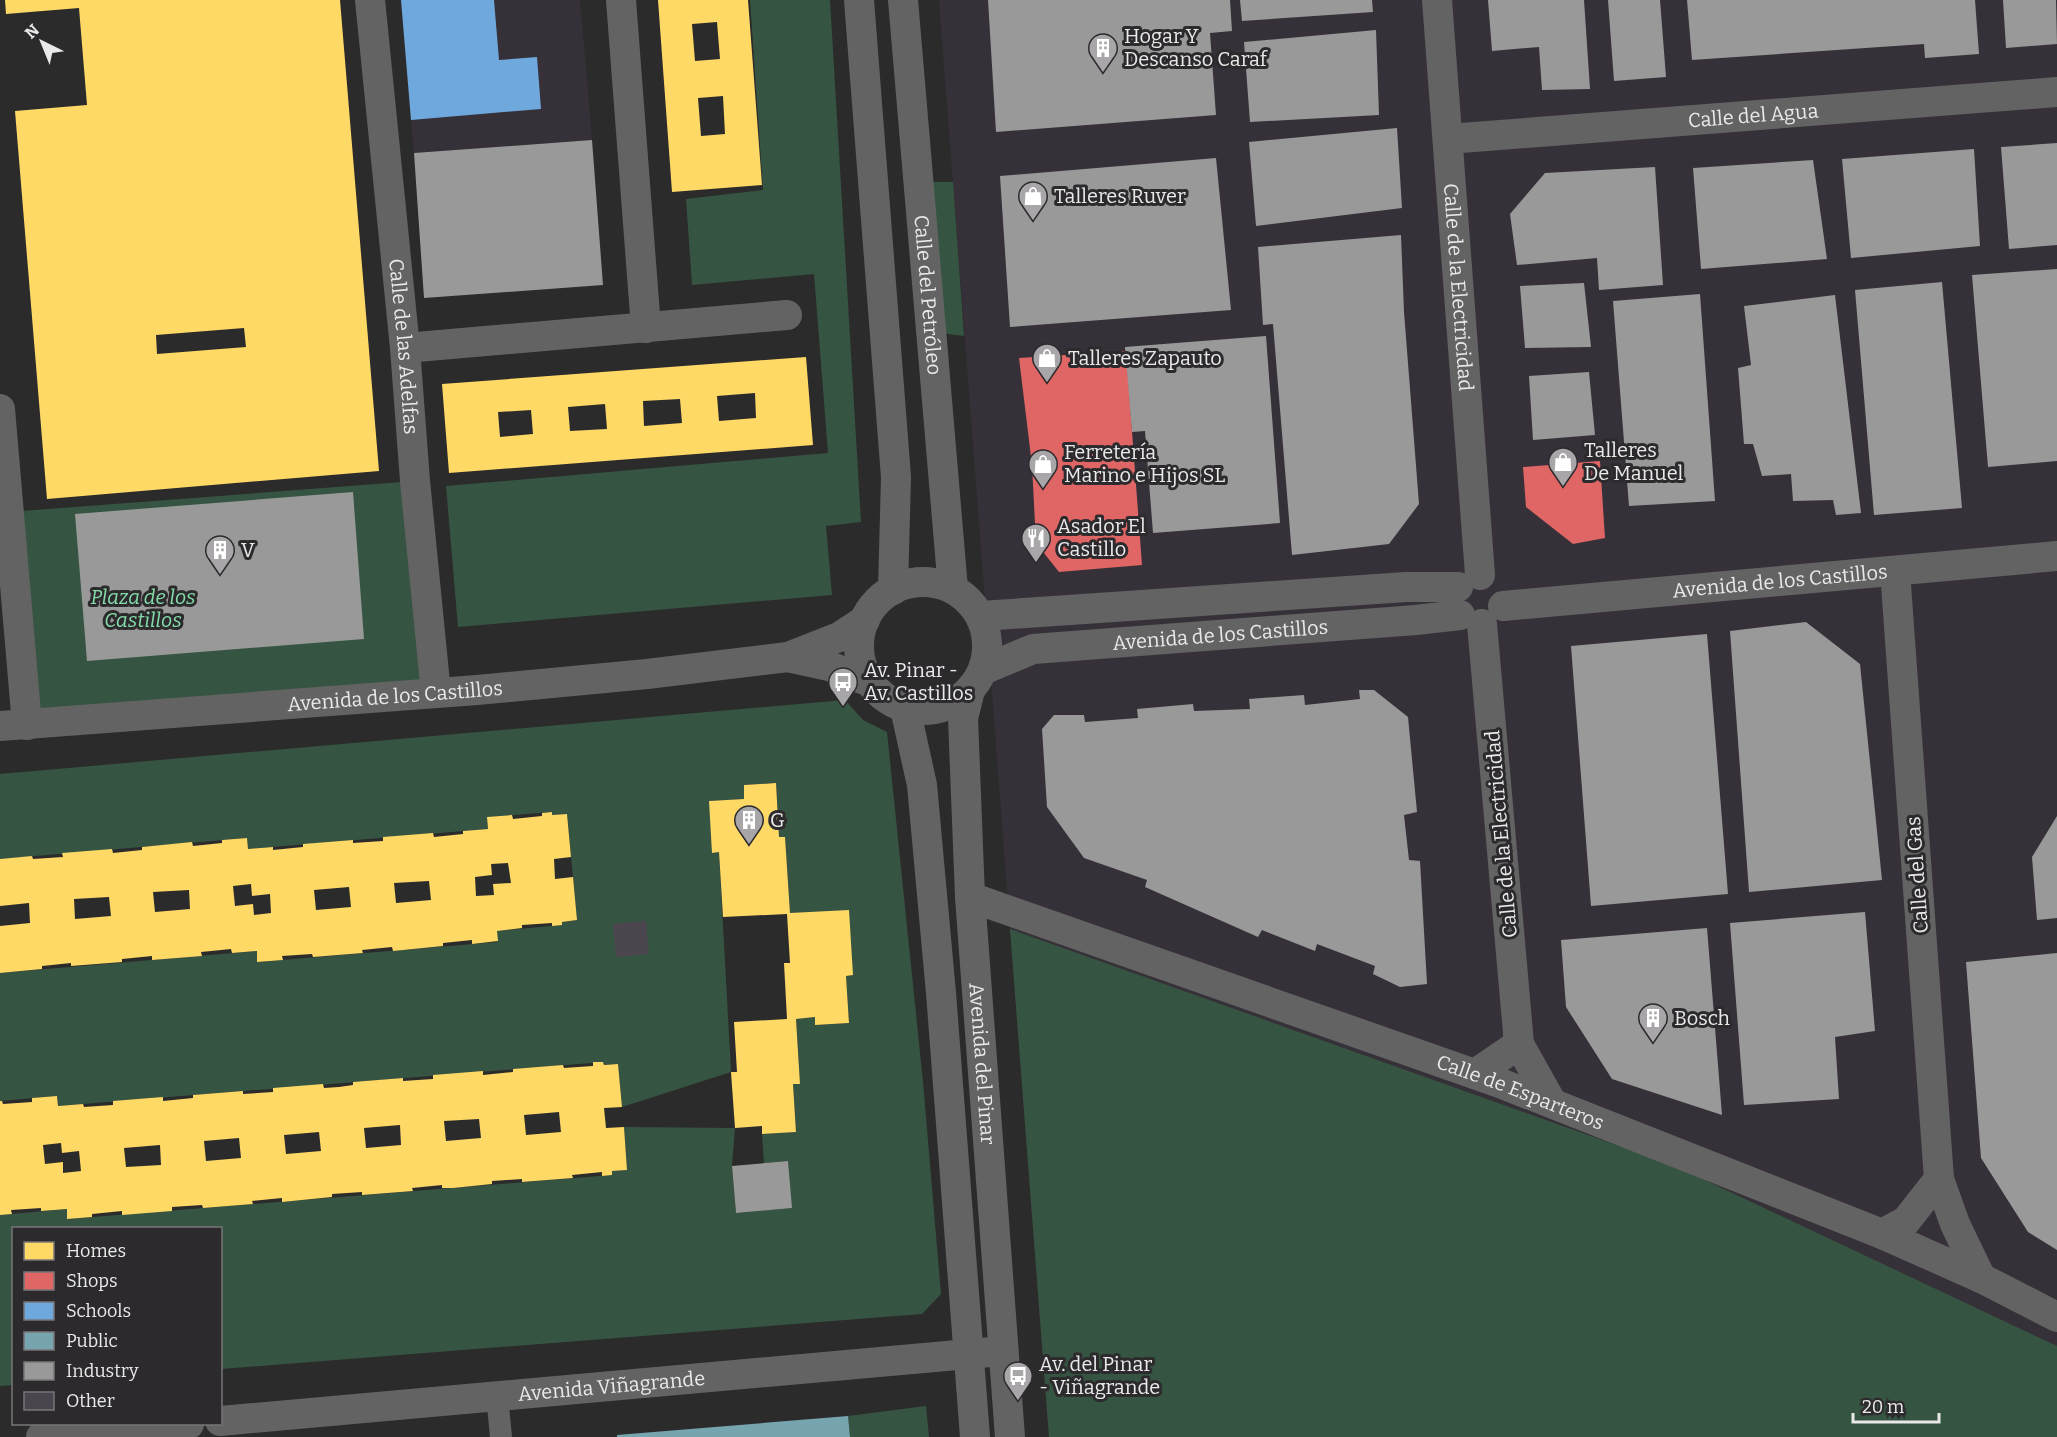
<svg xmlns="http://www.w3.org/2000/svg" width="2057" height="1437" viewBox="0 0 2057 1437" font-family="Bitter,serif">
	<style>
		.built { fill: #363138 }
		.green { fill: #365442 }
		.homes { fill: #ffd966; fill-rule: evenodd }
		.shops { fill: #e06666 }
		.schools { fill: #6fa8dc }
		.public { fill: #76a5af }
		.industry { fill: #999 }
		.building { fill: #4b454e }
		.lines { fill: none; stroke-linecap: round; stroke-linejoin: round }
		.pedestrian { stroke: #646364; stroke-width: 22 }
		.minor { stroke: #646364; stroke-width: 30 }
		.labels { text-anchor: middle; stroke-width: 6; stroke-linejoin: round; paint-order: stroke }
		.poi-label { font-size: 20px; fill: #eae9ea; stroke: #2c2a2d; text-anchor: start }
		.street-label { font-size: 20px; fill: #eae9ea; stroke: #2c2a2d }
		.park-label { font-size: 20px; font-style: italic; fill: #84dda9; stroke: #2c2a2d }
	</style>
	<rect width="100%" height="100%" fill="#2c2b2c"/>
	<path class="built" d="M 401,0 L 580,0 L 592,140 L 414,153 Z
		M 939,0 L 2057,0 L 2057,1437 L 1049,1437 Z"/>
	<path class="green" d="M 750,0 L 830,0 L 861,522 L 826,526 L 832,595 L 458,627 L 446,486 L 828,453 L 814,274 L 692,285 L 686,199 L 763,190 Z
		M 930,182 L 953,182 L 964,336 L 941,333 Z
		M 415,481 L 436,693 L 27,725 L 9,512 Z
		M 845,700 L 863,720 L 887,732 L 923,1082 L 941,1294 L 922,1314 L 221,1369 L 220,1228 L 14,1228 L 13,1385 L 0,1386 L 0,1215 L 67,1209 L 68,1219 L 612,1175 L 612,1171 L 627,1170 L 624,1127 L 735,1128 L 732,1166 L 736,1213 L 791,1208 L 788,1161 L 764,1163 L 762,1134 L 796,1132 L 793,1084 L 800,1084 L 796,1019 L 815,1017 L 816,1025 L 849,1023 L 846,976 L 853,975 L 790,913 L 785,837 L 779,837 L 776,783 L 744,785 L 744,799 L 710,801 L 713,853 L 719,852 L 731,1072 L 622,1107 L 618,1064 L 604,1065 L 603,1062 L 58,1106 L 57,1096 L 0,1101 L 0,973 L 257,951 L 258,962 L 497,942 L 497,931 L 561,925 L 562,922 L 577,920 L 567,814 L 552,815 L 552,812 L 487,817 L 488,829 L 248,849 L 247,838 L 0,859 L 0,774 Z
		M 1010,929 L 1675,1166 L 2057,1346 L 2057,1437 L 1049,1437 Z
		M 926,1406 L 929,1437 L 850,1437 L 848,1416 Z"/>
	<path class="homes" d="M 5,0 L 340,0 L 379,471 L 47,499 L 15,111 L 87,105 L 79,8 L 6,14 ZM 244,328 L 246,347 L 157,354 L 156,335 Z
		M 658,0 L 748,0 L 762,185 L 672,192 ZM 717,22 L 720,59 L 695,61 L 692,24 ZM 723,96 L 725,134 L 701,136 L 698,98 Z
		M 806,357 L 813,445 L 449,473 L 442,384 ZM 755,393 L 756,418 L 719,421 L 717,396 ZM 680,399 L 682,423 L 644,426 L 643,401 ZM 605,404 L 607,429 L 570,431 L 568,407 ZM 531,410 L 533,434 L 500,437 L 498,412 Z
		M 776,783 L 779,837 L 785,837 L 790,913 L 849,910 L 853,975 L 846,976 L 849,1023 L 815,1025 L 815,1017 L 796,1019 L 800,1084 L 793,1084 L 796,1132 L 762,1134 L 762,1126 L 735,1128 L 731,1072 L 737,1072 L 734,1022 L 787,1019 L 784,963 L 790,963 L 787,914 L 723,917 L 719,852 L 712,853 L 709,801 L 744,799 L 744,785 Z
		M 552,812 L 552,815 L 567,814 L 571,857 L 554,859 L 555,879 L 573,877 L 577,920 L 562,922 L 562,925 L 552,926 L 552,923 L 522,925 L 522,928 L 497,931 L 498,941 L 472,944 L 472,940 L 443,943 L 443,946 L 393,951 L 392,947 L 362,950 L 363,953 L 313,957 L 312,954 L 282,956 L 283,960 L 257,962 L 257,951 L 232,953 L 231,949 L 201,952 L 202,956 L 152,960 L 152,956 L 122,959 L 122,962 L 71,966 L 71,963 L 42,966 L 42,969 L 0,973 L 0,926 L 30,923 L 29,903 L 0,906 L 0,859 L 32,856 L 33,859 L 63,857 L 62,853 L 112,849 L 113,853 L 142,850 L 142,847 L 192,842 L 193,846 L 222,843 L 222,840 L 247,838 L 248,849 L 273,847 L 273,850 L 303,847 L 303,844 L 353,840 L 353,843 L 383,841 L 383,837 L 433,833 L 434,837 L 463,834 L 463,831 L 488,829 L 487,817 L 512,815 L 513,819 L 542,816 L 542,813 ZM 508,863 L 511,883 L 493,884 L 494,895 L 476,896 L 475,877 L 492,875 L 491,864 ZM 429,881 L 431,900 L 396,903 L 394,883 ZM 251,884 L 252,896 L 270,894 L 271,913 L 254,915 L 253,904 L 235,906 L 233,886 ZM 349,887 L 351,907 L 316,910 L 314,890 ZM 189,890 L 190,909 L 155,912 L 153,892 ZM 109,897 L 111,916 L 75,919 L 74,899 Z
		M 593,1062 L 603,1062 L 604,1065 L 618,1064 L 622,1107 L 604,1108 L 606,1128 L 624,1127 L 627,1170 L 612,1171 L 612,1175 L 602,1176 L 602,1172 L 572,1175 L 573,1178 L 522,1182 L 522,1179 L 492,1181 L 492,1184 L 453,1188 L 442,1188 L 442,1185 L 412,1188 L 413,1191 L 362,1195 L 362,1192 L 332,1194 L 332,1197 L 282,1202 L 282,1198 L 252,1201 L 253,1204 L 203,1208 L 202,1205 L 172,1207 L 172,1211 L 122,1215 L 122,1211 L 92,1214 L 92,1217 L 67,1219 L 67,1209 L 41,1211 L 41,1208 L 11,1210 L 12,1214 L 0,1215 L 0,1101 L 2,1101 L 3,1104 L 32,1102 L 32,1098 L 57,1096 L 58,1106 L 83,1104 L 84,1107 L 113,1105 L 113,1101 L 163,1097 L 163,1101 L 193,1098 L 193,1095 L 243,1091 L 243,1094 L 273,1092 L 273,1088 L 323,1084 L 324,1088 L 339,1087 L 353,1085 L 353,1082 L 403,1078 L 403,1081 L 433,1079 L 433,1075 L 483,1071 L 483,1075 L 513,1072 L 513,1069 L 563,1065 L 564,1068 L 593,1066 ZM 559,1112 L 561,1132 L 526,1135 L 524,1115 ZM 479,1119 L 481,1138 L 446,1141 L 444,1121 ZM 400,1125 L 401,1145 L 366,1148 L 364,1128 ZM 319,1132 L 321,1151 L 286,1154 L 284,1135 ZM 239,1138 L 241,1158 L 206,1161 L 204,1141 ZM 61,1143 L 62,1153 L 79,1151 L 81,1171 L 63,1173 L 63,1162 L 45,1164 L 43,1145 ZM 160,1145 L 161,1165 L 126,1167 L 124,1148 Z"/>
	<path class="shops" d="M 1126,351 L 1142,565 L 1059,572 L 1036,543 L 1032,465 L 1019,358 Z
		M 1600,461 L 1605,538 L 1573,544 L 1526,507 L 1523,467 Z"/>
	<path class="schools" d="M 401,0 L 494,0 L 499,60 L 537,57 L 541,109 L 411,120 Z"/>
	<path class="public" d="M 848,1416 L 850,1437 L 617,1437 L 617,1435 Z"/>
	<path class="industry" d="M 988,0 L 1230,0 L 1232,31 L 1210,33 L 1216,115 L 996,132 Z
		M 1240,0 L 1372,0 L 1373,12 L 1242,21 Z
		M 1488,0 L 1584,0 L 1590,89 L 1542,90 L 1539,47 L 1492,51 Z
		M 1608,0 L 1660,0 L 1666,77 L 1614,81 Z
		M 1687,0 L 1975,0 L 1979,54 L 1925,58 L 1924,44 L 1692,60 Z
		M 2003,0 L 2056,0 L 2057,44 L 2006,48 Z
		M 1376,30 L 1379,115 L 1250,122 L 1244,42 Z
		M 1397,128 L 1402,208 L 1256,226 L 1249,142 Z
		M 592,140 L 603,285 L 424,298 L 414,153 Z
		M 2057,143 L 2057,245 L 2009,249 L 2001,147 Z
		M 1974,149 L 1980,246 L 1851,258 L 1842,159 Z
		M 1216,158 L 1231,310 L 1010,327 L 1000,176 Z
		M 1813,160 L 1827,259 L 1701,269 L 1693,168 Z
		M 1655,167 L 1663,285 L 1599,290 L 1597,258 L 1517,265 L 1510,214 L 1545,173 Z
		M 1401,235 L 1404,312 L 1419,504 L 1389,544 L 1292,555 L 1273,324 L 1263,325 L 1258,247 Z
		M 2057,269 L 2057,461 L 1988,467 L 1972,275 Z
		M 1942,282 L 1962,508 L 1874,515 L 1855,290 Z
		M 1584,283 L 1591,347 L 1525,348 L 1520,286 Z
		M 1700,294 L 1715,501 L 1629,506 L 1613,301 Z
		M 1835,295 L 1861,513 L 1836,515 L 1833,500 L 1793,501 L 1791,474 L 1762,476 L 1753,444 L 1744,444 L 1738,368 L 1751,365 L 1744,306 Z
		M 1266,336 L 1280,523 L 1153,533 L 1145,431 L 1132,432 L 1125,347 Z
		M 1589,372 L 1595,435 L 1533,440 L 1529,376 Z
		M 353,492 L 364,639 L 87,661 L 75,514 Z
		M 1806,622 L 1860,664 L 1882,880 L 1749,892 L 1730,631 Z
		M 1707,634 L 1728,894 L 1591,906 L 1571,646 Z
		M 1359,690 L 1374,690 L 1408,717 L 1417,812 L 1404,815 L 1409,860 L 1420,861 L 1427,984 L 1400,987 L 1373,974 L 1375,966 L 1317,944 L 1315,951 L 1262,930 L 1258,937 L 1145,887 L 1147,880 L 1084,858 L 1047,807 L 1042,729 L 1054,715 L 1084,715 L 1085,722 L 1138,718 L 1137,709 L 1193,704 L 1194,711 L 1250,709 L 1249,699 L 1304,695 L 1305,705 L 1360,699 Z
		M 2057,816 L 2057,918 L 2037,920 L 2032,857 Z
		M 1865,912 L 1875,1031 L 1835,1037 L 1839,1099 L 1744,1105 L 1730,923 Z
		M 1707,928 L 1722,1115 L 1612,1079 L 1566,1007 L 1561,940 Z
		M 2057,953 L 2057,1250 L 2028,1232 L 1981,1158 L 1966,962 Z
		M 788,1161 L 792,1208 L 736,1213 L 732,1166 Z"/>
	<path class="building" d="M 646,921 L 649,954 L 616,957 L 613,924 Z"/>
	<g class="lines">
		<path class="pedestrian" d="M 497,1395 L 501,1437"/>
		<g class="minor">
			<path id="s1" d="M 370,0 L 405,348 L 415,481 L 436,693"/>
			<path d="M 621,0 L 646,328"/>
			<path d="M 859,0 L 896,477 L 893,590"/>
			<path id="s2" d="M 903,0 L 953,589"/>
			<path id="s3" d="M 1437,0 L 1480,575"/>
			<path id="s4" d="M 1448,139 L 2057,92"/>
			<path d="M 405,348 L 787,315"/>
			<path d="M 0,409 L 27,725"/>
			<circle cx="923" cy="646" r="64"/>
			<path id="s5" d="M 1503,606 L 2057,556"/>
			<path d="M 981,616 L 1406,587 L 1458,587"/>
			<path d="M 788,657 L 829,666 L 870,682"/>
			<path id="s6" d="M 983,670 L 1033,649 L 1416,620 L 1460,615"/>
			<path id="s7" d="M 970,690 L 963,718 L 970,897 L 1010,1437"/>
			<path d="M 905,708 L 922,785 L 941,993 L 975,1437"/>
			<path id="s8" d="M 0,726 L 477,690 L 647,674 L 788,657 L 839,637 L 865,620"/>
			<path id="s9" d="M 970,897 L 1500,1083 L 1882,1234 L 1981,1278 L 2057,1317"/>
			<path d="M 1519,1044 L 1552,1103"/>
			<path d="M 1475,1074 L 1519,1044 L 1482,624"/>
			<path d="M 1939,1179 L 1955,1224 L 1981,1278"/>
			<path d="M 1882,1234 L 1906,1221 L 1939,1179 L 1895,571"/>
			<path id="s10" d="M 220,1421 C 481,1396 742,1376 1002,1351"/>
			<path d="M 41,1437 L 189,1424"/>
		</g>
	</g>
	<defs>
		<g id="building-pin" transform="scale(1.5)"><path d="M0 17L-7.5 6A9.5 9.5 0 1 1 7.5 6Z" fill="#a8a6a8" stroke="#2c2a2d"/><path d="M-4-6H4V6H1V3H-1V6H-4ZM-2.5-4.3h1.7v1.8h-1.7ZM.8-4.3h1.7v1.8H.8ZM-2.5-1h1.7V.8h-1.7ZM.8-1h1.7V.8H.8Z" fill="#fff"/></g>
		<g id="shop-pin" transform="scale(1.5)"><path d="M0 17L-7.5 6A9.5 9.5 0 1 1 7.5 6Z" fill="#a8a6a8" stroke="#2c2a2d"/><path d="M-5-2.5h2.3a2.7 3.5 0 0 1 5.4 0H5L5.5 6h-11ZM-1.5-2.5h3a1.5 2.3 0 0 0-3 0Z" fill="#fff"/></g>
		<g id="restaurant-pin" transform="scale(1.5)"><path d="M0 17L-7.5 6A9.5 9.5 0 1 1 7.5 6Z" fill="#a8a6a8" stroke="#2c2a2d"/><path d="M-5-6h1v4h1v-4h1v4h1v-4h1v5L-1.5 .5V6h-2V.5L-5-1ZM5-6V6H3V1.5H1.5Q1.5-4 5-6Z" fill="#fff"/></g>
		<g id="bus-pin" transform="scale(1.5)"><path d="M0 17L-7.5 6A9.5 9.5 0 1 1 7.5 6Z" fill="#a8a6a8" stroke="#2c2a2d"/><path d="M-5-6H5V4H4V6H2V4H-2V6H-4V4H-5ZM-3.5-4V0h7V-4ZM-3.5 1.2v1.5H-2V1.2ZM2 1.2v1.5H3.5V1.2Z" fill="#fff"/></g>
	</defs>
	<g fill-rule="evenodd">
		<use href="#building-pin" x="1103" y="48"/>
		<use href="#shop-pin" x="1033" y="196"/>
		<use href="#shop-pin" x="1047" y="358"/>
		<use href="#shop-pin" x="1563" y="462"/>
		<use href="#shop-pin" x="1043" y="464"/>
		<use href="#restaurant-pin" x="1036" y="538"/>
		<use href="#building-pin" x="220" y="550"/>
		<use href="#bus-pin" x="843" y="682"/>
		<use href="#building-pin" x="749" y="820"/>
		<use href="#building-pin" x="1653" y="1018"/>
		<use href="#bus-pin" x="1018" y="1376"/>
	</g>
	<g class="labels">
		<g class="poi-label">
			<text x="1124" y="43">Hogar Y<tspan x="1124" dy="23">Descanso Caraf</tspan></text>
			<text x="1054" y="203">Talleres Ruver</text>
			<text x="1068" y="365">Talleres Zapauto</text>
			<text x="1584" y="457">Talleres<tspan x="1584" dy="23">De Manuel</tspan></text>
			<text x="1064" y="459">Ferretería<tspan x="1064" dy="23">Marino e Hijos SL</tspan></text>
			<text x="1057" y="533">Asador El<tspan x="1057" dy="23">Castillo</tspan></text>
			<text x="241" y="557">V</text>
			<text x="864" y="677">Av. Pinar -<tspan x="864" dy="23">Av. Castillos</tspan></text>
			<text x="770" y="827">G</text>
			<text x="1674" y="1025">Bosch</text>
			<text x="1039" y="1371">Av. del Pinar<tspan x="1039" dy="23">- Viñagrande</tspan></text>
		</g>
		<g class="street-label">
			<text dy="7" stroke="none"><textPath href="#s4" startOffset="306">Calle del Agua</textPath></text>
			<text dy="7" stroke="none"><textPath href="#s3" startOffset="288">Calle de la Electricidad</textPath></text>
			<text dy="7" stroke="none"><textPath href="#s2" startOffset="296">Calle del Petróleo</textPath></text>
			<text dy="7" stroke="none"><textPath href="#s1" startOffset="348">Calle de las Adelfas</textPath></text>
			<text dy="7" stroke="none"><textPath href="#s5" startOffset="278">Avenida de los Castillos</textPath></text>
			<text dy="7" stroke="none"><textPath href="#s6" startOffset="242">Avenida de los Castillos</textPath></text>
			<text dy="7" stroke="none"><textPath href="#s8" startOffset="396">Avenida de los Castillos</textPath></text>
			<text transform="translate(1501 834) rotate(-95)" y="7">Calle de la Electricidad</text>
			<text transform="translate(1917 875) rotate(-94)" y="7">Calle del Gas</text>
			<text dy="7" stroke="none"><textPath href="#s7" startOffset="375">Avenida del Pinar</textPath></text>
			<text dy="7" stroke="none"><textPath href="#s9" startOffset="584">Calle de Esparteros</textPath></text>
			<text dy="7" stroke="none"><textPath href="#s10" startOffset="393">Avenida Viñagrande</textPath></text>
		</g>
		<g class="park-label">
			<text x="143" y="604">Plaza de los<tspan x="143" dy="23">Castillos</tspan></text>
		</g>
	</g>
	<rect x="12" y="1227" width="210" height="198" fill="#2c2a2d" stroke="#787679" stroke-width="1.5"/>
	<rect x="24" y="1242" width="30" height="18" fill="#ffd966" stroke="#787679" stroke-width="1.5"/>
	<text x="66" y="1257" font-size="18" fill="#eae9ea">Homes</text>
	<rect x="24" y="1272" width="30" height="18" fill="#e06666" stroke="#787679" stroke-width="1.5"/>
	<text x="66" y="1287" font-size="18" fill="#eae9ea">Shops</text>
	<rect x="24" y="1302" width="30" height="18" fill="#6fa8dc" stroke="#787679" stroke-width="1.5"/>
	<text x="66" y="1317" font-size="18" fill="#eae9ea">Schools</text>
	<rect x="24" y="1332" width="30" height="18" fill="#76a5af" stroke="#787679" stroke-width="1.5"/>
	<text x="66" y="1347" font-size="18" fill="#eae9ea">Public</text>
	<rect x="24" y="1362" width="30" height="18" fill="#999999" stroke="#787679" stroke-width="1.5"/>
	<text x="66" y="1377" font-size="18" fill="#eae9ea">Industry</text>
	<rect x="24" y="1392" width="30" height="18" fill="#4b454e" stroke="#787679" stroke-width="1.5"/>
	<text x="66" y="1407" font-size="18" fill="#eae9ea">Other</text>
	<g transform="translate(42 42) rotate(317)" stroke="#2c2a2d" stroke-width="4.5" paint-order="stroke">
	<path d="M0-4.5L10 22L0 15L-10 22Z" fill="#eae9ea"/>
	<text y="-9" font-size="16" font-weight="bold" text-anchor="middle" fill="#eae9ea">N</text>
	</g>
	<path d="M1853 1413v9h86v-9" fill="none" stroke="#eae9ea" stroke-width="3"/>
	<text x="1862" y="1413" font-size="18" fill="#eae9ea" stroke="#2c2a2d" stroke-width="4.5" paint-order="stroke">20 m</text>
</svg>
